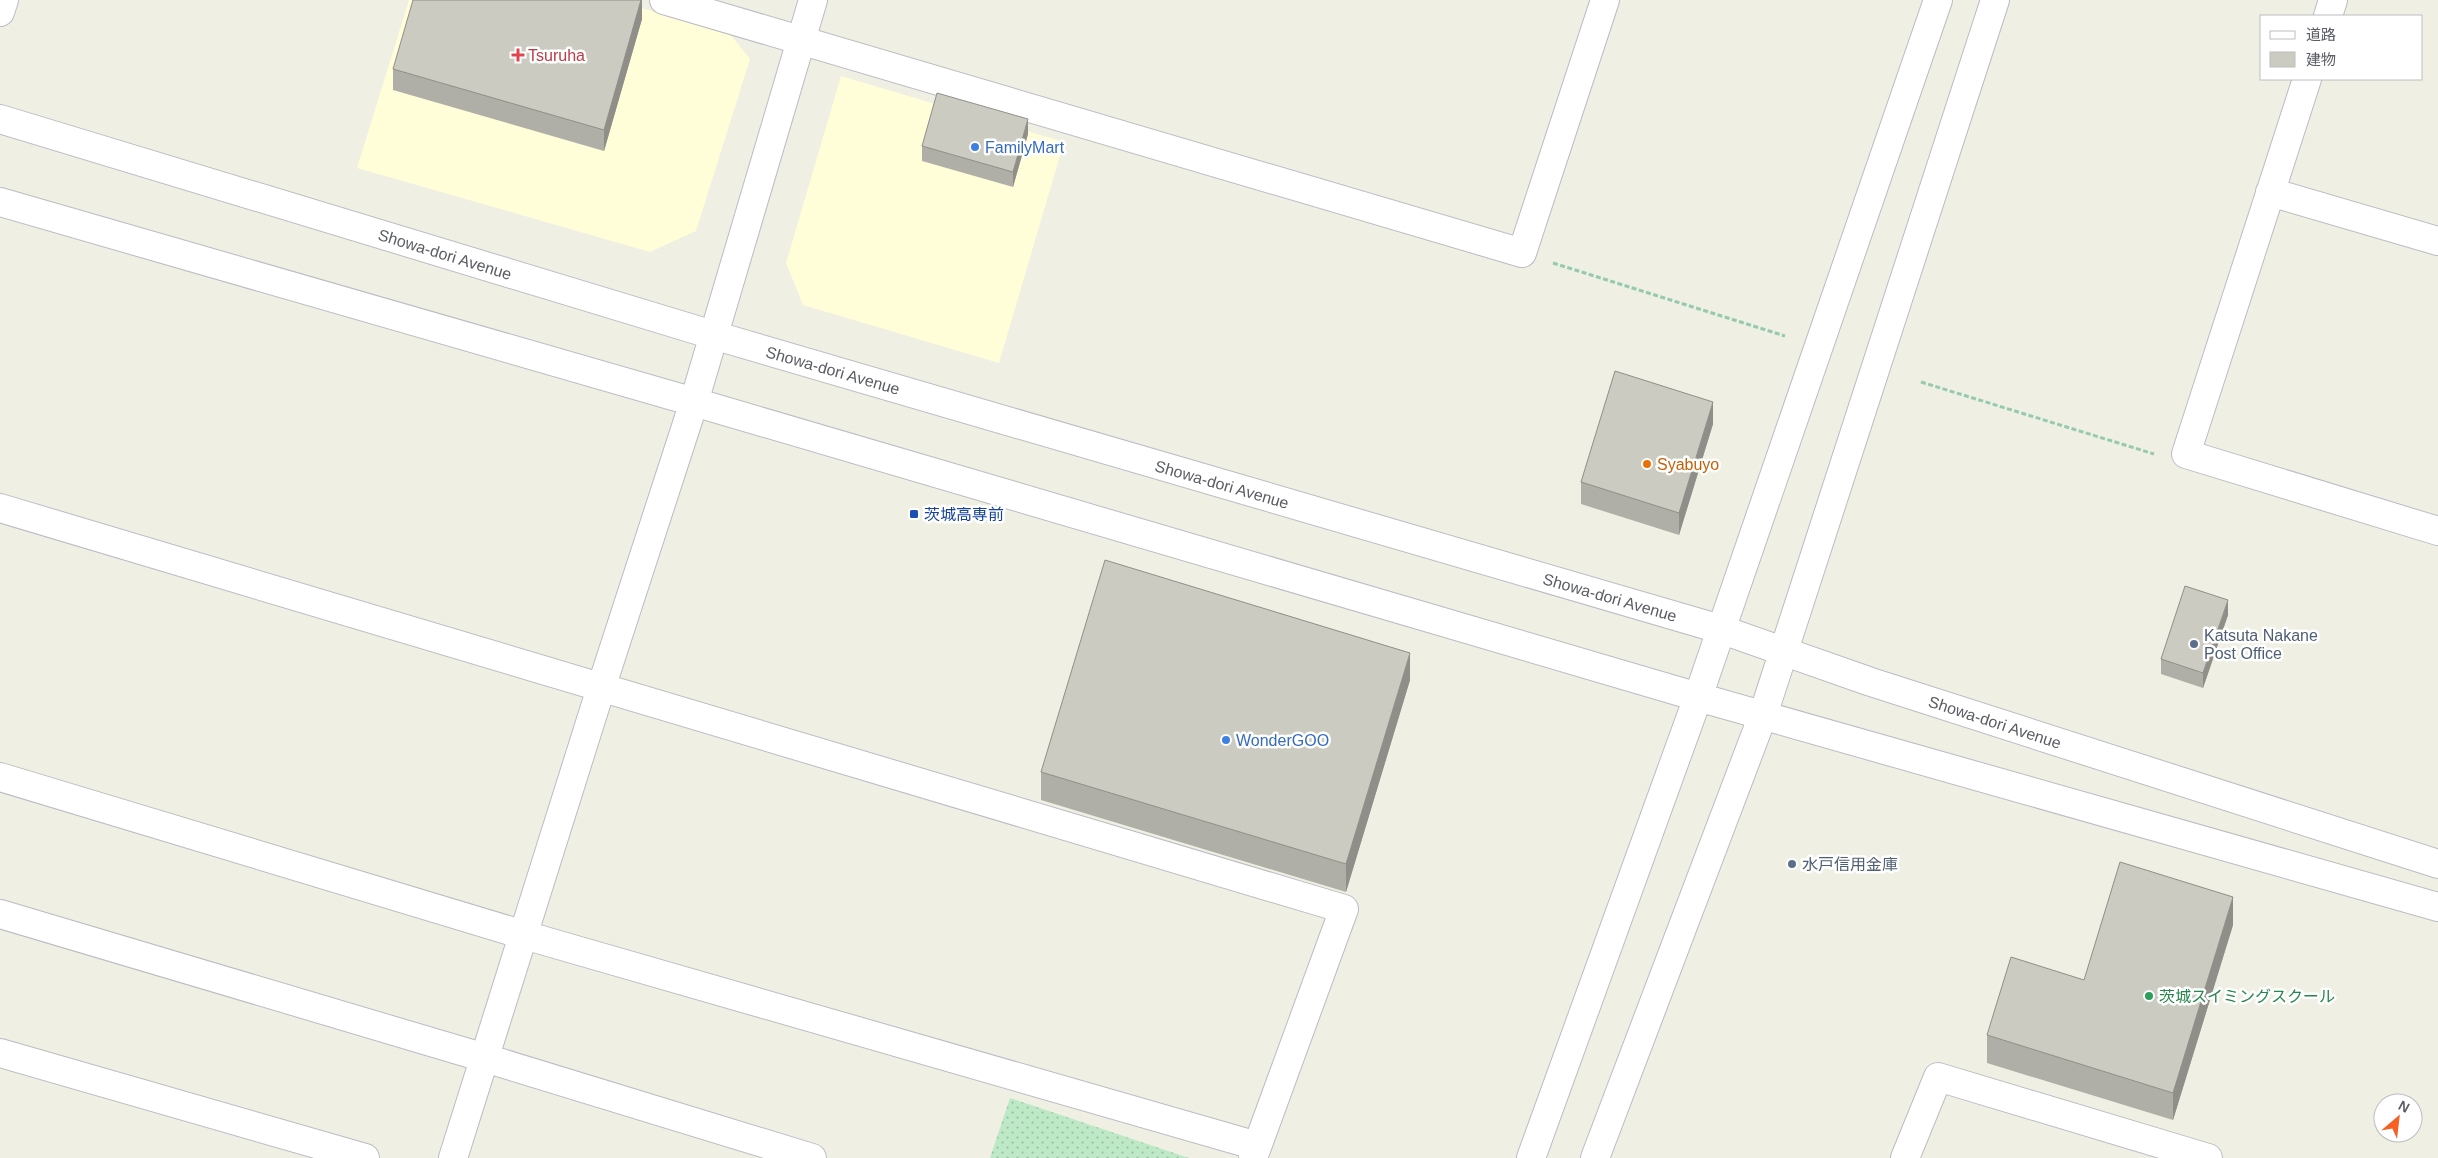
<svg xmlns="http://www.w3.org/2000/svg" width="2438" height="1158" viewBox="0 0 2438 1158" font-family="Helvetica,'Noto Sans JP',sans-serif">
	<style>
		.commercial { fill: #fffed8 }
		.grass { fill: url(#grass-dots) }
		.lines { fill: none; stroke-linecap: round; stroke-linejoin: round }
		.minor-casing { stroke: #bbbcc3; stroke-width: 30 }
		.tertiary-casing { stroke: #bbbcc3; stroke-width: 30 }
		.path { stroke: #95cab0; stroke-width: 3; stroke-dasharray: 5 2.5; stroke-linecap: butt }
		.minor { stroke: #fff; stroke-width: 28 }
		.tertiary { stroke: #fff; stroke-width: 28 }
		.wall { fill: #afafa7 }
		.shaded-wall { fill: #8f8e88 }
		.building { fill: #cccbc2; stroke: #8f8e88 }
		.health-dot { fill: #e0444e; stroke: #fff; stroke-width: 2 }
		.shop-dot { fill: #3f7fe0; stroke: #fff; stroke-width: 2 }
		.food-dot { fill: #e8710a; stroke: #fff; stroke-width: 2 }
		.transit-dot { fill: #1a4fb4; stroke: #fff; stroke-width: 2 }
		.service-dot { fill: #5c6f8a; stroke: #fff; stroke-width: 2 }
		.leisure-dot { fill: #2e9e5b; stroke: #fff; stroke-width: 2 }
		.labels { text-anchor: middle; stroke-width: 5; stroke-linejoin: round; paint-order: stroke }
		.health-label { font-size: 16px; fill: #be3a42; stroke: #fff; text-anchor: start }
		.shop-label { font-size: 16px; fill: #366cbe; stroke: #fff; text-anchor: start }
		.street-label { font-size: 16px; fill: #5b5d65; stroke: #fff }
		.food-label { font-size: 16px; fill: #c56008; stroke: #fff; text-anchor: start }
		.transit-label { font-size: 16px; fill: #164399; stroke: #fff; text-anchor: start }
		.service-label { font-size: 16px; fill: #4e5e75; stroke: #fff; text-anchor: start }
		.leisure-label { font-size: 16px; fill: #27864d; stroke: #fff; text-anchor: start }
	</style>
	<defs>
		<pattern id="grass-dots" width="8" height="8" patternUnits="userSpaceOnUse" patternTransform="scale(1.25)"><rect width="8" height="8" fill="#bde9c7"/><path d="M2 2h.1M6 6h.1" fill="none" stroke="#9dc0a5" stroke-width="1.8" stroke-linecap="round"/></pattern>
	</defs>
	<rect width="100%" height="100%" fill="#efefe3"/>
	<path class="commercial" d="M 409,0 L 615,0 L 730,34 L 750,59 L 696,231 L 650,252 L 357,168 Z
		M 841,76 L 1064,142 L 999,363 L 803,305 L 786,263 Z"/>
	<path class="grass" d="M 1010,1098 L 1189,1158 L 990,1158 Z"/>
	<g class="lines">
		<g class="minor-casing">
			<path id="minor" d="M 664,0 L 1522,253 L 1605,0
				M 0,12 L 4,0
				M 2328,16 L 2333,0
				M 2307,79 L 2186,454 L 2438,531
				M 2270,192 L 2438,241
				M 0,508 L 1344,909 L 1253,1158
				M 0,777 L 524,935 L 1257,1146
				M 0,914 L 485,1058 L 812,1158
				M 0,1053 L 365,1158
				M 453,1158 L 601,688 L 694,402
				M 1905,1158 L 1938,1077 L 2208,1158"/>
		</g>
		<g class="tertiary-casing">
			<path id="tertiary" d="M 0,119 L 713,335 L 1720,629 L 1871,682 L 2438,864
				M 0,202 L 694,402 L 1698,697 L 2438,907
				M 694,402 L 813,0
				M 1531,1158 L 1698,697 L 1938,0
				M 1595,1158 L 1763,715 L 1995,0"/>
		</g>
		<path class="path" d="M 1553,263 L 1785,336
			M 1921,382 L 2154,454"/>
		<use href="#minor" class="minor"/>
		<use href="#tertiary" class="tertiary"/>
	</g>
	<path class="wall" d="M 642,0 L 642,19 L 604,151 L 393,90 L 393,69 Z
		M 1028,134 L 1013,187 L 922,161 L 922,146 Z
		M 1713,424 L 1679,535 L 1581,504 L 1581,482 Z
		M 2228,615 L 2203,688 L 2161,674 L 2161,659 Z
		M 1410,680 L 1346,892 L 1041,800 L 1041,772 Z
		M 2233,925 L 2173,1120 L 1987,1063 L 1987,1035 L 2084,980 Z"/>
	<path class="shaded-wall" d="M 641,0 L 642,0 L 642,19 L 604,151 L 604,130 Z
		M 1028,119 L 1028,134 L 1013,187 L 1013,172 Z
		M 1713,402 L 1713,424 L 1679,535 L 1679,513 Z
		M 2228,600 L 2228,615 L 2203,688 L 2203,673 Z
		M 1410,653 L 1410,680 L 1346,892 L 1346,864 Z
		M 2233,897 L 2233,925 L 2173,1120 L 2173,1093 Z"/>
	<path class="building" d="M 413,0 L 641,0 L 604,130 L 393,69 Z
		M 937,93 L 1028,119 L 1013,172 L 922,146 Z
		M 1615,371 L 1713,402 L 1679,513 L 1581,482 Z
		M 1105,560 L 1410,653 L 1346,864 L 1041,772 Z
		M 2185,586 L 2228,600 L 2203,673 L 2161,659 Z
		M 2120,862 L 2233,897 L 2173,1093 L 1987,1035 L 2011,957 L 2084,980 Z"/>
	<path class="health-dot" d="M515.5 47.5h5v5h5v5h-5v5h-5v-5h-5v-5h5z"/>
	<g class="shop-dot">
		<circle cx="975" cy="147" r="5"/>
		<circle cx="1226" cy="740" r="5"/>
	</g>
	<circle class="food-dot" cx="1647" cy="464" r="5"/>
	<rect class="transit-dot" x="909" y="509" width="10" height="10" rx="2.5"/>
	<g class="service-dot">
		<circle cx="2194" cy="644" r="5"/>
		<circle cx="1792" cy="864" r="5"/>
	</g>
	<circle class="leisure-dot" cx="2149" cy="996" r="5"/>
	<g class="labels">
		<g class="health-label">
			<text x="528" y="61">Tsuruha</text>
		</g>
		<g class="shop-label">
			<text x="985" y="153">FamilyMart</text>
			<text x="1236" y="746">WonderGOO</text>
		</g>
		<g class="street-label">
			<text transform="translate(445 254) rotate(17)" y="6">Showa-dori Avenue</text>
			<text transform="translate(833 370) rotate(16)" y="6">Showa-dori Avenue</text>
			<text transform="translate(1222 484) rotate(16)" y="6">Showa-dori Avenue</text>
			<text transform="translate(1610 597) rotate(16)" y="6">Showa-dori Avenue</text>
			<text transform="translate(1995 722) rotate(18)" y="6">Showa-dori Avenue</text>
		</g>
		<g class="food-label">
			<text x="1657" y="470">Syabuyo</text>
		</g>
		<g class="transit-label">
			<text x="924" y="520">茨城高専前</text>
		</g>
		<g class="service-label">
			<text x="2204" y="641">Katsuta Nakane<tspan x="2204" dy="18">Post Office</tspan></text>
			<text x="1802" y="870">水戸信用金庫</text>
		</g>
		<g class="leisure-label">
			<text x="2159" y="1002">茨城スイミングスクール</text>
		</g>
	</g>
	<rect x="2260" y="15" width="162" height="65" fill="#ffffff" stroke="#bdbec1"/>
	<rect x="2270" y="31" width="25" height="8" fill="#ffffff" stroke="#bdbec1"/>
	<text x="2306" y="40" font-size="15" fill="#5b5d65">道路</text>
	<rect x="2270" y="52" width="25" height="15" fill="#cccbc2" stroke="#bdbec1"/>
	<text x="2306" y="65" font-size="15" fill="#5b5d65">建物</text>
	<g transform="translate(2398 1118) rotate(28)"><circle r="24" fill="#ffffff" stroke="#bdbec1"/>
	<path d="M0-4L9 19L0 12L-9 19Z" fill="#f66022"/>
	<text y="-8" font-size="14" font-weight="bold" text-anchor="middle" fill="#5b5d65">N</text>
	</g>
</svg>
